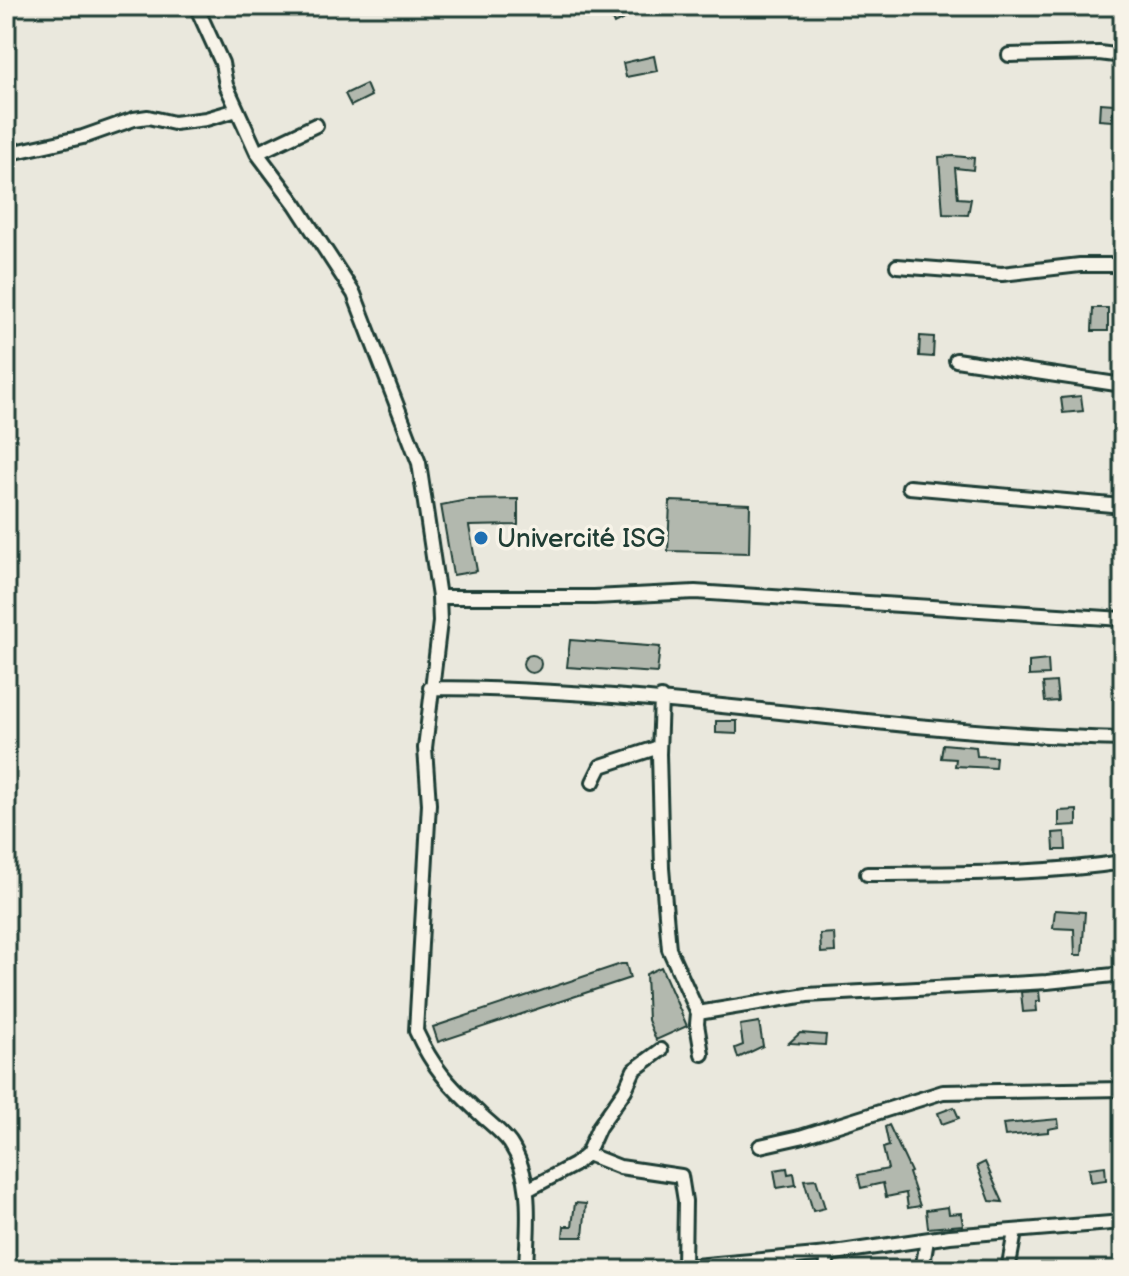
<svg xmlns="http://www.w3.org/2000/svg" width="1129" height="1276" viewBox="0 0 1129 1276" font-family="'Balsamiq Sans',sans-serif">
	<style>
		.building { fill: #b2b8ae; stroke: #1f3d34; stroke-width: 2 }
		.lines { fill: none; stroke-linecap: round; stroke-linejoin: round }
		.street-casing { stroke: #1f3d34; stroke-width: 18 }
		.street { stroke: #f7f3e8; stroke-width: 12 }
		.poi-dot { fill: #1f6fb2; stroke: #f7f3e8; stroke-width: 3 }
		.labels { text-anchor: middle; stroke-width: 7; stroke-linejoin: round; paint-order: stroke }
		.poi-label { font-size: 26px; fill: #1f3d34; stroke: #f7f3e8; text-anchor: start }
	</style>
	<rect width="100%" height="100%" fill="#eae8dd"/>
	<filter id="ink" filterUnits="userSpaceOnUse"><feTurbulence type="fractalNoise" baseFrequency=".0125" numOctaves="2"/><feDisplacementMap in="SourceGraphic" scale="16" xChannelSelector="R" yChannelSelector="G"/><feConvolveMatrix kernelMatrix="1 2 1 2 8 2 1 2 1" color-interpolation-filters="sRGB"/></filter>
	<g filter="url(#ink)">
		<path class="building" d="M 606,6 L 630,6 L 634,14 L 614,24 Z
			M 654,56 L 657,71 L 626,77 L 623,63 Z
			M 366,84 L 371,96 L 351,106 L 345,94 Z
			M 1100,103 L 1114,104 L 1112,121 L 1099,120 Z
			M 954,156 L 974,158 L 973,170 L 955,168 L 958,198 L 971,199 L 968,215 L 943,214 L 939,157 Z
			M 1093,308 L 1108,308 L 1108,331 L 1092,331 Z
			M 920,336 L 934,337 L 933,357 L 919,356 Z
			M 1081,396 L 1083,411 L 1063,413 L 1061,398 Z
			M 518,499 L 518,525 L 469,526 L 477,571 L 453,575 L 441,505 L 467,500 Z
			M 670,501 L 750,504 L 749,553 L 668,551 Z
			M 570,640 L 660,647 L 657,673 L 567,667 Z
			M523 664a9 9 0 1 1 18 0a9 9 0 1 1-18 0Z
			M 1048,660 L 1049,675 L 1029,676 L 1029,662 Z
			M 1056,682 L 1058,701 L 1045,702 L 1043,683 Z
			M 716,721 L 737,721 L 737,734 L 716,733 Z
			M 943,744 L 976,747 L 977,756 L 996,757 L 995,768 L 955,766 L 956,759 L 941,758 Z
			M 1077,810 L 1077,825 L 1059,826 L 1059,811 Z
			M 1065,832 L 1066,850 L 1054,850 L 1053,833 Z
			M 1055,910 L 1085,912 L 1082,955 L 1075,955 L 1074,929 L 1053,928 Z
			M 834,933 L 835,952 L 821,953 L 820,934 Z
			M 621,964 L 626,964 L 630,978 L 438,1042 L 433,1027 Z
			M 661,967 L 687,1026 L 656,1040 L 648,1020 L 646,974 Z
			M 1039,991 L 1040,1001 L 1036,1001 L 1037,1011 L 1023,1012 L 1021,992 Z
			M 759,1022 L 763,1046 L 738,1058 L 735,1048 L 743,1045 L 740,1025 Z
			M 800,1033 L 826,1035 L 825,1045 L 789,1043 Z
			M 954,1107 L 959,1118 L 942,1124 L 938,1113 Z
			M 1058,1119 L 1059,1127 L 1048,1129 L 1048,1132 L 1005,1136 L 1003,1124 Z
			M 889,1125 L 911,1172 L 909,1173 L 920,1206 L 908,1208 L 906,1193 L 886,1197 L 883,1183 L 861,1188 L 858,1175 L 888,1169 L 883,1148 L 889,1146 L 885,1127 Z
			M 985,1162 L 1003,1202 L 990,1201 L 977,1166 Z
			M 1105,1166 L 1106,1180 L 1091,1182 L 1089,1168 Z
			M 787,1168 L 788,1174 L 794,1173 L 796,1185 L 777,1188 L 774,1170 Z
			M 816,1179 L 825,1208 L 813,1211 L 804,1180 Z
			M 575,1203 L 586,1204 L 583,1237 L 563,1237 L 564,1226 L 572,1226 Z
			M 948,1207 L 949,1214 L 961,1213 L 963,1225 L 928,1228 L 926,1210 Z"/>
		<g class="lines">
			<g class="street-casing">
				<path id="street" d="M 196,6 L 222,63 L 226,85 L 257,153 L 296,205 L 354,294 L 419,463 L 439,597 L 440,622 L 425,748 L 429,804 L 416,1031 C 433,1068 449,1085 479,1113 C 488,1122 502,1132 510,1143 C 535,1181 527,1228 526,1270
					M 1009,55 L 1099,53 L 1123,56
					M 257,153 L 316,125
					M 6,154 L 83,137 L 134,119 L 148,117 L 174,123 L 206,119 L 237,110
					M 897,266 L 1002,274 L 1080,265 L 1123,265
					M 956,360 L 1123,385
					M 909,487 L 1123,506
					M 439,597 L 594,597 L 695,592 L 1123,619
					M 430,688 C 662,688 891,734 1123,739
					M 661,698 L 659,754 L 662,868 L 669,949 L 698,1013 L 697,1024 L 702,1054
					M 593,782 L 601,766 L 659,747
					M 867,874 C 952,873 1039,875 1123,862
					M 698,1013 L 807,995 L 1047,982 L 1123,974
					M 760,1146 L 800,1137 L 943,1092 L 1123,1089
					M 587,1154 L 620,1167 L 681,1176 L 685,1201 L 684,1266
					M 527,1190 L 574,1165 L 587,1154 L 599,1127 L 625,1090 L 634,1070 L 661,1050
					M 649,1270 L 828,1254 L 950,1236 L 1123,1222
					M 826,1270 L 828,1254
					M 922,1270 L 927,1240
					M 1008,1270 L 1015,1232"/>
			</g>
			<use href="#street" class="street"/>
		</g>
	</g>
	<circle class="poi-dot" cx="481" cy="538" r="8"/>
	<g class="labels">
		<g class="poi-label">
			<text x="497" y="547">Univercité ISG</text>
		</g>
	</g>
	<rect width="1129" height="1276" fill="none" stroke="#f7f3e8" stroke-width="32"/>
	<rect x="16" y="16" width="1097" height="1244" fill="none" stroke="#1f3d34" stroke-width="3" filter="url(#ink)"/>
</svg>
